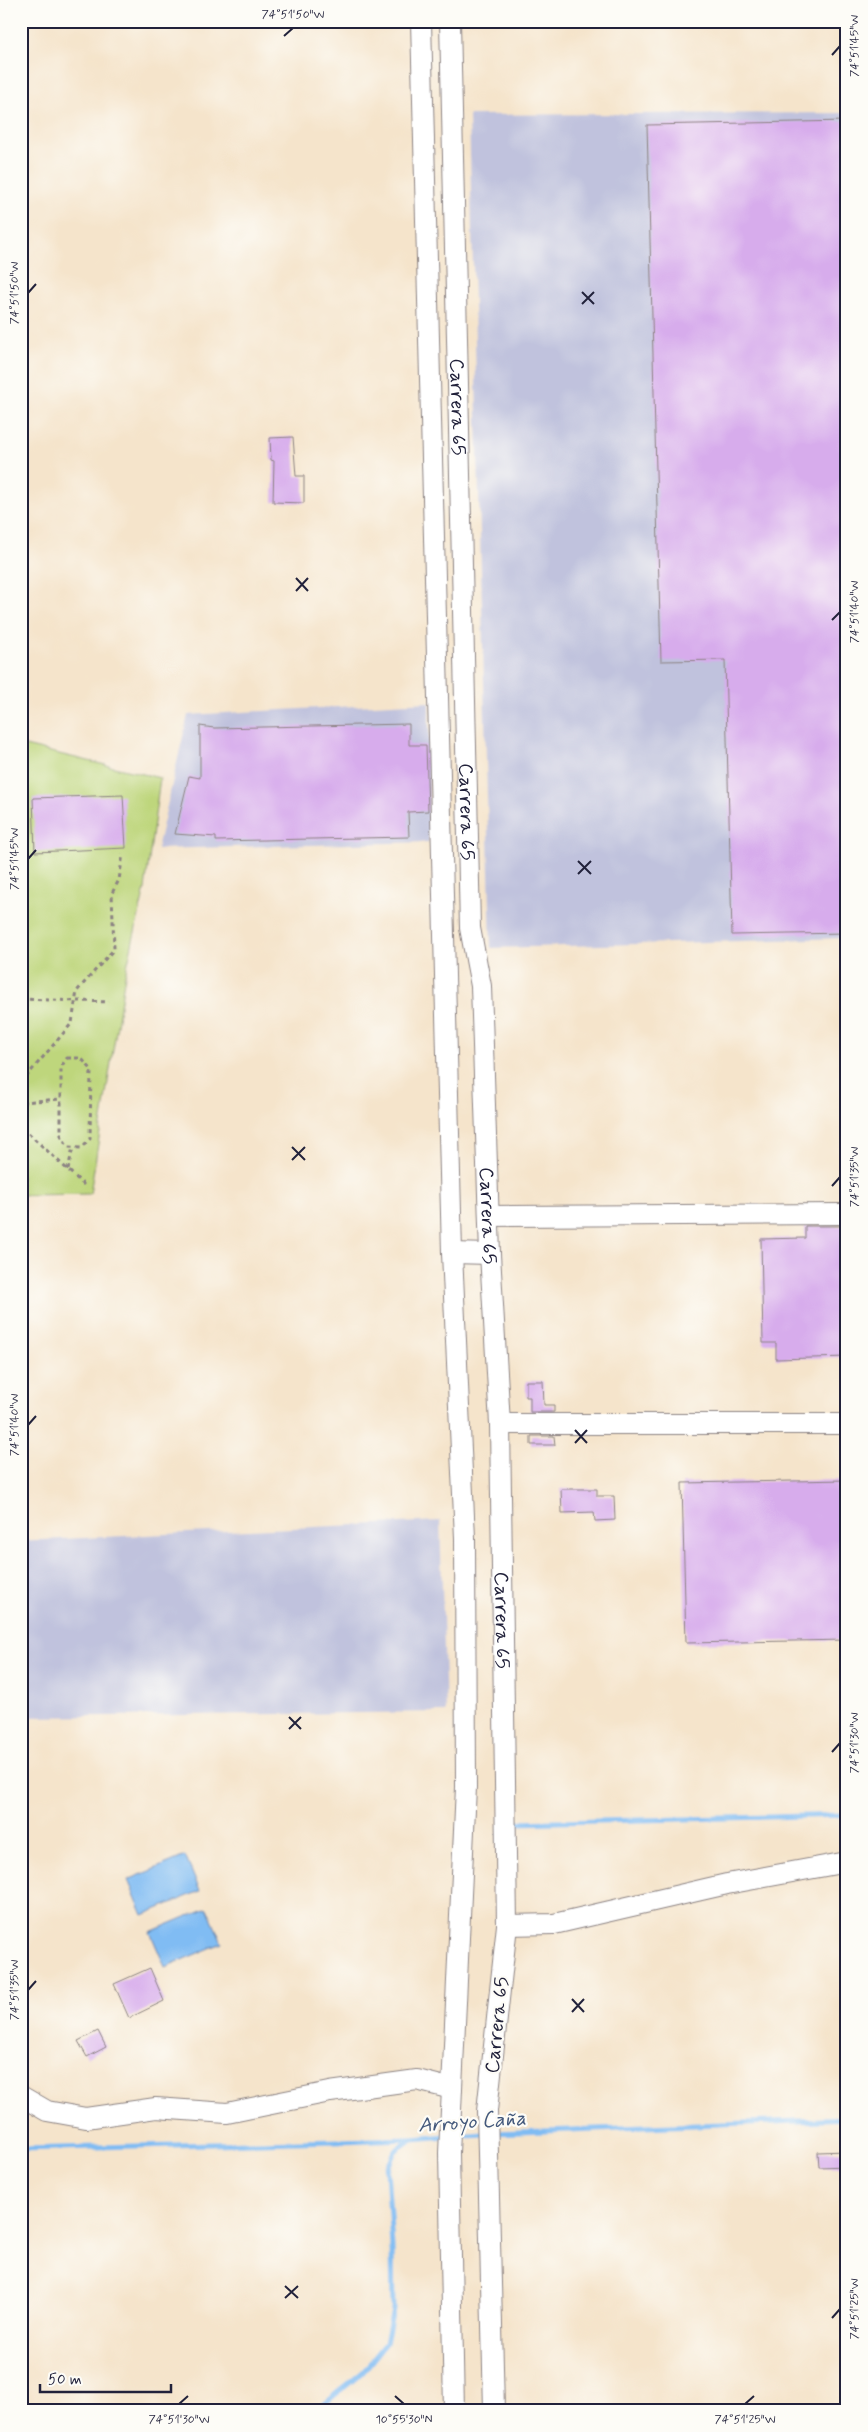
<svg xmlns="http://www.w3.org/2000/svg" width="868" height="2432" viewBox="0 0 868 2432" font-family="Mynerve,sans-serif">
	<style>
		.industrial { fill: #c0c2dd }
		.green { fill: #bed67b; stroke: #707c5b }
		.water { fill: #80bcf3; stroke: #516f97 }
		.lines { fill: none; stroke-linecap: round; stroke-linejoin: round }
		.stream { stroke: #80bcf3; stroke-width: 5 }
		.building { fill: #d7acec }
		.minor-casing { stroke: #8c8383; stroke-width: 22 }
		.path { stroke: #8c8383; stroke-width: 3; stroke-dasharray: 4 4; stroke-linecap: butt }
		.minor { stroke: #fff; stroke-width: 20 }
		.ticks { fill: none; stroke: #22223b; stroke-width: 2 }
		.labels { text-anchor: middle; stroke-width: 4.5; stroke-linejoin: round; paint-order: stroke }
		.street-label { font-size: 20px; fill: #22223b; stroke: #fdfcf7 }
		.water-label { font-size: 21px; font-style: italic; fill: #43587b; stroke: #fdfcf7 }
		.neatline { fill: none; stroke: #22223b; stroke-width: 2 }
		.ticks-label { font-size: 12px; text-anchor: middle; fill: #22223b }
	</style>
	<rect width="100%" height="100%" fill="#fdfcf7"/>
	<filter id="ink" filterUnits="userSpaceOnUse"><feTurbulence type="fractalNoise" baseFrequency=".02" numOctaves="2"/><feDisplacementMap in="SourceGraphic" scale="10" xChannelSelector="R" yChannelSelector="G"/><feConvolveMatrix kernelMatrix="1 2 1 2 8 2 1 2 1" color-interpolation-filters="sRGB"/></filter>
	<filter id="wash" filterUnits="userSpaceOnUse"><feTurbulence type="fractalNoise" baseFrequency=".0096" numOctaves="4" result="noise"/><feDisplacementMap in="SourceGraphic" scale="20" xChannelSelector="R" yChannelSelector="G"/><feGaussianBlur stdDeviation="1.12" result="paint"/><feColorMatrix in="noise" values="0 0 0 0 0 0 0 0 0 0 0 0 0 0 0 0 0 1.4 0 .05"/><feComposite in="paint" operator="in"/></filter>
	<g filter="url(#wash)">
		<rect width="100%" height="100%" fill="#f5e4cb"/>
		<path class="industrial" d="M 847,113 L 847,938 L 491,948 L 469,115 Z
			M 429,702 L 429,842 L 157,849 L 188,715 Z
			M 440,1521 L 446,1712 L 21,1717 L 21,1541 Z"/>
		<path class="green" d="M 21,745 L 160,778 L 145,889 L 125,975 L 90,1194 L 21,1195 Z"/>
		<path class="water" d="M 185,1856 L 200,1891 L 143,1915 L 128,1880 Z
			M 207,1908 L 222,1943 L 165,1967 L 150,1932 Z"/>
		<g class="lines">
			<path class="stream" d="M 514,1823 L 847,1815
				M 493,2133 L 847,2119
				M 455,2136 L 484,2134
				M 21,2149 L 411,2139
				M 315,2411 L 363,2372 L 386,2343 L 393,2309 L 392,2246 L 387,2170 L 395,2151 L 412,2139 L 447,2136"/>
		</g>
		<g id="blocks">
			<path class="building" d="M 847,121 L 847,933 L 732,935 L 725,660 L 661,661 L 647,125 Z
				M 293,437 L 296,476 L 304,476 L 304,503 L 273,502 L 274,461 L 271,460 L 270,438 Z
				M 409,724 L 409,745 L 426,745 L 428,811 L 408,812 L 409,837 L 216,841 L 216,837 L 175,834 L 189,776 L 200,778 L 200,726 L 214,728 Z
				M 123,795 L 126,848 L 35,852 L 33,798 Z
				M 805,1226 L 847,1226 L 847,1357 L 776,1359 L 776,1343 L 763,1343 L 761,1239 L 805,1238 Z
				M 526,1381 L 543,1381 L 544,1405 L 554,1405 L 554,1412 L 530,1412 L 530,1397 L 526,1397 Z
				M 531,1436 L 554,1436 L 555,1445 L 531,1445 Z
				M 847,1480 L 847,1640 L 686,1643 L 682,1483 Z
				M 561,1489 L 597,1489 L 597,1496 L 614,1496 L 615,1520 L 595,1521 L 594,1512 L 562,1513 Z
				M 150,1968 L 164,2001 L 129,2018 L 114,1984 Z
				M 98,2031 L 106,2047 L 87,2057 L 78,2041 Z
				M 847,2151 L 847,2166 L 819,2167 L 818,2152 Z"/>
		</g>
	</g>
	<g filter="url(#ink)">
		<use href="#blocks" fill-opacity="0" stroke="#8c8383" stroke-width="1"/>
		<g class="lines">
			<g class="minor-casing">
				<g id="minor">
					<path d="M 421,21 L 452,1253 L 465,1538 L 466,1787 L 449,2153 L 454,2411"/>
					<path id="s1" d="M 450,21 L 470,928 L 481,986 L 490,1254 L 500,1424 L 507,1925 L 487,2111 L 494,2411"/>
					<path d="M 489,1216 L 847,1214"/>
					<path d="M 452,1253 L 490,1254"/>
					<path d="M 500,1424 L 847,1424"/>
					<path d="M 507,1925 L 554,1924 L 727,1884 L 847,1862"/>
					<path d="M 21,2096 L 47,2111 L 86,2118 L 156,2108 L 227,2113 L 330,2092 L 417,2080 L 452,2089"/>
				</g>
			</g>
			<path class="path" d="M 21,999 L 109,1002
				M 67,1058 L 81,1058 L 91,1069 L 90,1139 L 81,1148 L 68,1147 L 61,1135 L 61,1067 Z
				M 22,1102 L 61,1099
				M 68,1170 L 73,1147
				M 84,1185 L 24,1129 L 21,1083 L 72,1023 L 77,991 L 114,949 L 112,893 L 119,880 L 123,854"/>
			<use href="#minor" class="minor"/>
		</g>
	</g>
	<path class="ticks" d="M 284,36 L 293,28M 832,55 L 840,46M 582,292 L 594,304M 28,293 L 36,284M 582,304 L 594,292M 296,578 L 308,591M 296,591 L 308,578M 832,620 L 840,612M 28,859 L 36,850M 578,861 L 591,874M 578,874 L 591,861M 292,1147 L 305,1160M 292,1160 L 305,1147M 832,1186 L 840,1177M 28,1425 L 36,1416M 575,1430 L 587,1443M 575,1443 L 587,1430M 289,1717 L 301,1729M 289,1729 L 301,1717M 832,1752 L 840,1743M 28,1990 L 36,1981M 572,1999 L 584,2012M 572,2012 L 584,1999M 285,2286 L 298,2298M 285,2298 L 298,2286M 832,2318 L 840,2309M 395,2396 L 404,2404M 179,2404 L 188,2396M 745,2404 L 754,2396"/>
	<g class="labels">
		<g class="street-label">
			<text dy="7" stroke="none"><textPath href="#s1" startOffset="386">Carrera 65</textPath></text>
			<text dy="7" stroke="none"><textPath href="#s1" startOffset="791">Carrera 65</textPath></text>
			<text dy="7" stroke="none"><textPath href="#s1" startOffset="1196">Carrera 65</textPath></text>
			<text dy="7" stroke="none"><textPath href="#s1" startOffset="1601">Carrera 65</textPath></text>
			<text transform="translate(496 2025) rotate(-84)" y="7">Carrera 65</text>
		</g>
		<g class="water-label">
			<text transform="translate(472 2121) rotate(-4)" y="7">Arroyo Caña</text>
		</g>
	</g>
	<rect width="868" height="2432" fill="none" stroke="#fdfcf7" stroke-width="55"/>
	<path d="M40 2384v8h131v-8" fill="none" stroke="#22223b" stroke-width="2.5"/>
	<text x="48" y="2384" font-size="15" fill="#22223b" stroke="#fdfcf7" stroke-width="4" paint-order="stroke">50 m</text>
	<rect x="28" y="28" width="812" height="2376" class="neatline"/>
	<g class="ticks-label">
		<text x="293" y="18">74°51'50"W</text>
		<text transform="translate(854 46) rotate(-90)" y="4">74°51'45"W</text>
		<text transform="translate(14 293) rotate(-90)" y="4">74°51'50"W</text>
		<text transform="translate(854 612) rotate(-90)" y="4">74°51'40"W</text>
		<text transform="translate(14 859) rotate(-90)" y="4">74°51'45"W</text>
		<text transform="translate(854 1177) rotate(-90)" y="4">74°51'35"W</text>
		<text transform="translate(14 1425) rotate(-90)" y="4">74°51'40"W</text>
		<text transform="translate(854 1743) rotate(-90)" y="4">74°51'30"W</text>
		<text transform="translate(14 1990) rotate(-90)" y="4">74°51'35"W</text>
		<text transform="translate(854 2309) rotate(-90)" y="4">74°51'25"W</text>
		<text x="179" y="2423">74°51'30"W</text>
		<text x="404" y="2423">10°55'30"N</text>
		<text x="745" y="2423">74°51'25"W</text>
	</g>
</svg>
